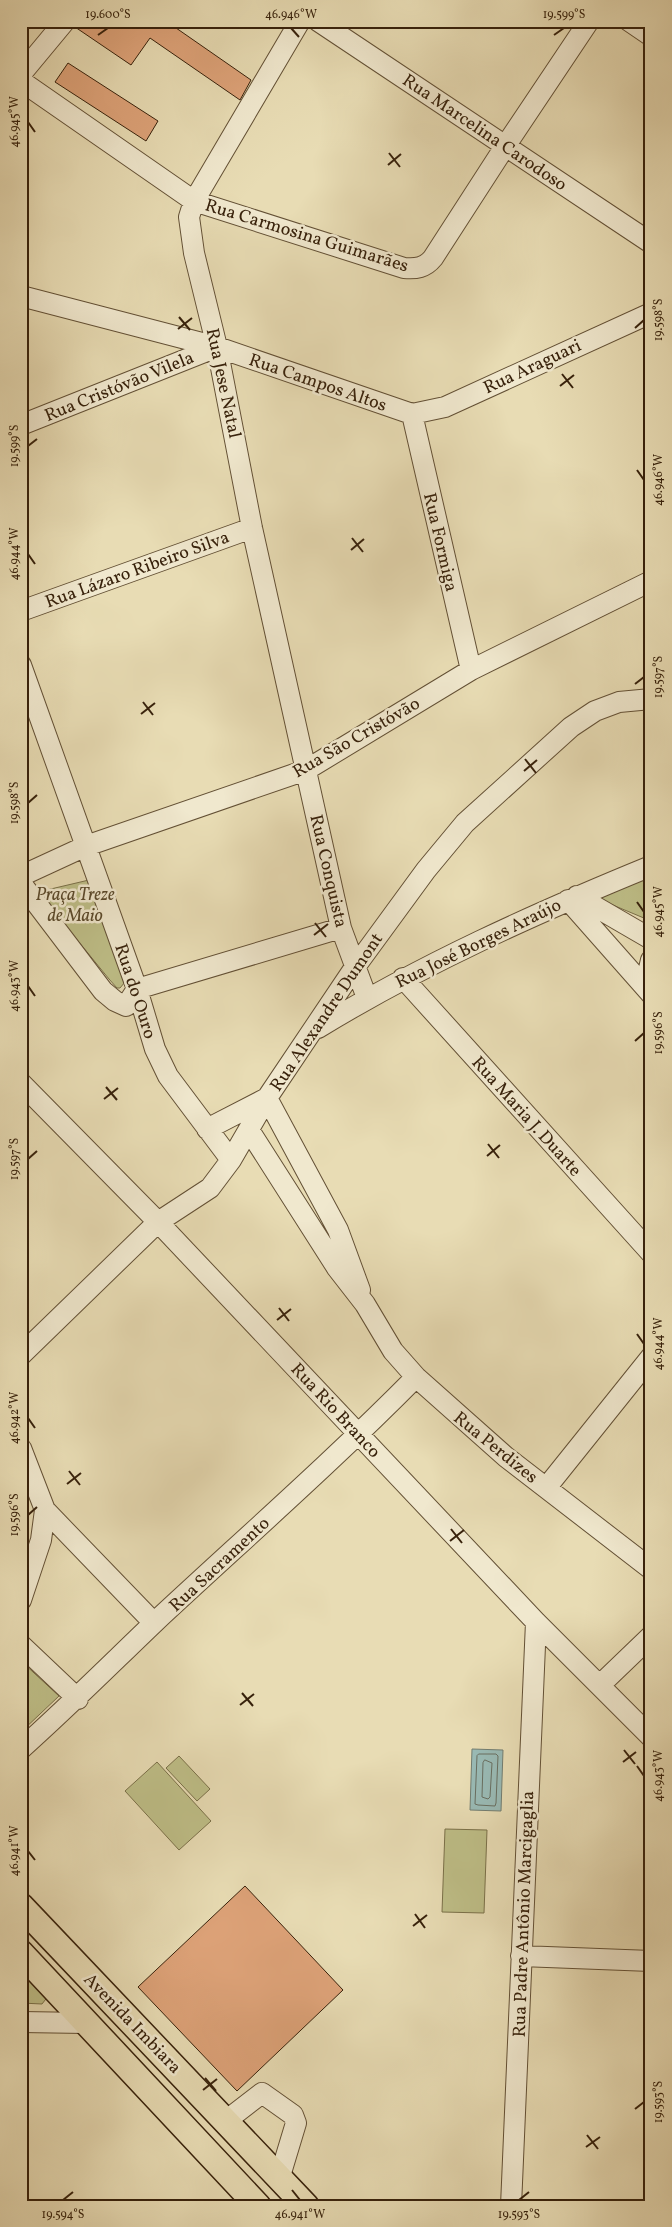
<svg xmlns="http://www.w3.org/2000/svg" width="672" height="2227" viewBox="0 0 672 2227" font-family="Vollkorn,serif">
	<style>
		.green { fill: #bebe87; stroke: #7a7049 }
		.water { fill: #99bab5; stroke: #727d71 }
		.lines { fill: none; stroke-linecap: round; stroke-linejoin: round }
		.shore { stroke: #686e60; stroke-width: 1 }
		.building { fill: #dda278; stroke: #37210b }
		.minor-casing { stroke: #635035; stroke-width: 22 }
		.major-casing { stroke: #37210b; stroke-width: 28 }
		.minor { stroke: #f0e8ce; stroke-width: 20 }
		.major { stroke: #e8dcb4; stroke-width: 25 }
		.ticks { fill: none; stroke: #37210b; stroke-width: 2 }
		.labels { text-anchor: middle; stroke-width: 5; stroke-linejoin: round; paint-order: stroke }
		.street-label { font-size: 18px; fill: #37210b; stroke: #f0e8ce }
		.park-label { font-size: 18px; font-style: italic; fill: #59482a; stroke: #f0e8ce }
		.neatline { fill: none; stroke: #37210b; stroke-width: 2 }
		.ticks-label { font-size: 12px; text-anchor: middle; fill: #37210b }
	</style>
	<rect width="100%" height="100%" fill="#e8dcb4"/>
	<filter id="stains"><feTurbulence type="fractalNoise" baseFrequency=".004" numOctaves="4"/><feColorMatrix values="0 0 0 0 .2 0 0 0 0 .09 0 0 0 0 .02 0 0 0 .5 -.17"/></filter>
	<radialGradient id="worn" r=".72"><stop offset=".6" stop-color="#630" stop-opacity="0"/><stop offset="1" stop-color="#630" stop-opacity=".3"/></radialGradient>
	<path class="green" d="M 651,876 L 651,921 L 596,898 Z
		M 89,880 L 125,982 L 120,988 L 117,988 L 109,979 L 38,892 Z
		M 21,1661 L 59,1696 L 21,1732 Z
		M 179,1756 L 210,1789 L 197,1801 L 166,1768 Z
		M 157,1762 L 211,1821 L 179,1850 L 125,1791 Z
		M 445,1829 L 487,1830 L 484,1913 L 442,1912 Z
		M 21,1967 L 49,1995 L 42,2004 L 21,2003 Z"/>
	<path class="water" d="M 472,1749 L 503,1750 L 501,1811 L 470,1810 Z"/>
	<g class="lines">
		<path class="shore" d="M 479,1754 L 496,1754 L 498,1756 L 496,1803 L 495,1806 L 478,1805 L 475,1804 L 477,1756 Z
			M 485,1760 L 492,1763 L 490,1797 L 488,1799 L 482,1797 L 483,1763 Z"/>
	</g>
	<path class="building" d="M 77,21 L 166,21 L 251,80 L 240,100 L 150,38 L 131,65 L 75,27 Z
		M 68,63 L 158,121 L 146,141 L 55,82 Z
		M 245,1886 L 343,1990 L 237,2091 L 138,1987 Z"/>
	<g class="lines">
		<g class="minor-casing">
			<path id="minor" d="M 300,21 L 194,201 L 189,217 L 194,253 L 217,347 L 252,528 L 341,928 L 367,998
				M 318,21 L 651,243
				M 629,21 L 651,36
				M 21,74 L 65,21
				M 21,81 L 194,201 L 404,268 C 416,269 425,268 433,258 L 506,145 L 589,21
				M 21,296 L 217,347 L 412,414
				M 412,414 L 471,670
				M 412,414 L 445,407 L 651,313
				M 21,425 L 217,347
				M 21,611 L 252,528
				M 21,665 L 137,989 L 155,1049 L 168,1076 L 231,1160
				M 21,876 L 86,846 L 306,770 L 471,670 L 651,581
				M 21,883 L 103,991 L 115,1001 L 126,1006 L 137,989 L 341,928
				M 577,896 L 651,939
				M 568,900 L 651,994
				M 651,960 L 648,973 L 651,991
				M 403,978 L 651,1253
				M 318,1028 C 423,964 536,913 651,866
				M 21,1083 L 158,1222 L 536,1622 L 651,1737
				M 207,1129 L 267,1098 L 338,1230 L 360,1290
				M 249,1130 L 337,1268 L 365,1304 L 393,1351 L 416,1377 L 506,1457 L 651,1569
				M 21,1355 L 158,1222 L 210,1188 L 231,1160 L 267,1098 L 355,967 L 426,870 L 465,823 L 571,727 L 595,711 L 619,702 L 651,699
				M 21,1448 L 45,1510 L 41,1540 L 21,1600
				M 546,1488 L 651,1357
				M 45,1510 L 154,1623
				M 21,1645 L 78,1699
				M 600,1685 L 651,1636
				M 21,1749 C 67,1708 111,1664 156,1621 C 243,1540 332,1462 416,1377
				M 521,1956 L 651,1961
				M 21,2022 L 85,2023
				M 227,2120 L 262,2093 L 293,2115 L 296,2123 L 280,2176
				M 511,2206 L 536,1622"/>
		</g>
		<g class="major-casing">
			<path id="major" d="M 21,1906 L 306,2206
				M 21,1953 L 258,2206"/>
		</g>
		<use href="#minor" class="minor"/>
		<use href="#major" class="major"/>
	</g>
	<path class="ticks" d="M 291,28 L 299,37M 98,35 L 108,28M 554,35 L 564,28M 28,122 L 35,132M 389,153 L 400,167M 388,165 L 401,154M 179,317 L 190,330M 635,328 L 644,320M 178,329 L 192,318M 562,374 L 573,388M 560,386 L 574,375M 28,446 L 37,439M 637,470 L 644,480M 352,538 L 363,552M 351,550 L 364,539M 28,554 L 35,564M 635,684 L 644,677M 143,702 L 153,715M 141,714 L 155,703M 525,759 L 536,773M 524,771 L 537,760M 28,803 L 37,795M 637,902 L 644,912M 315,923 L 326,937M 314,935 L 328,924M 28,986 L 35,996M 635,1041 L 644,1033M 106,1087 L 117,1100M 104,1099 L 118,1088M 488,1144 L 499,1158M 487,1156 L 500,1145M 28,1159 L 37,1151M 279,1308 L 289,1321M 277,1320 L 291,1309M 637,1334 L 644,1344M 28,1418 L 35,1428M 69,1471 L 80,1485M 67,1484 L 81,1473M 28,1515 L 37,1507M 451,1529 L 462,1543M 450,1541 L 464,1530M 242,1693 L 253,1706M 240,1705 L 254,1694M 624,1750 L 635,1764M 623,1762 L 636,1752M 637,1766 L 644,1776M 28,1851 L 35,1860M 415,1914 L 425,1928M 413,1926 L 427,1915M 205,2078 L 216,2091M 203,2090 L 217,2079M 635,2109 L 644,2102M 587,2135 L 598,2149M 586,2147 L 600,2137M 292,2190 L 300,2200M 63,2200 L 73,2192M 519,2200 L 529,2192"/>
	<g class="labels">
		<g class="street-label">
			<text transform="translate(485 132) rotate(34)" y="6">Rua Marcelina Carodoso</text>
			<text transform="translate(307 235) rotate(17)" y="6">Rua Carmosina Guimarães</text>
			<text transform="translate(532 366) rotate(-25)" y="6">Rua Araguari</text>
			<text transform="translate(318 382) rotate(19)" y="6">Rua Campos Altos</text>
			<text transform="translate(224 383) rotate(78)" y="6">Rua Jese Natal</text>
			<text transform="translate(119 386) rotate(-22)" y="6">Rua Cristóvão Vilela</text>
			<text transform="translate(441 542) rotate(77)" y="6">Rua Formiga</text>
			<text transform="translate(137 569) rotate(-20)" y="6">Rua Lázaro Ribeiro Silva</text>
			<text transform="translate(356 737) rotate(-30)" y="6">Rua São Cristóvão</text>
			<text transform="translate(329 871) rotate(77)" y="6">Rua Conquista</text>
			<text transform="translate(478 943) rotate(-26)" y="6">Rua José Borges Araújo</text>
			<text transform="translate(136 991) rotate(72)" y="6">Rua do Ouro</text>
			<text transform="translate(326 1012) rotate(-56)" y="6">Rua Alexandre Dumont</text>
			<text transform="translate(527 1116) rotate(48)" y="6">Rua Maria J. Duarte</text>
			<text transform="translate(336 1410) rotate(47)" y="6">Rua Rio Branco</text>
			<text transform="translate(496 1447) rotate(39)" y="6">Rua Perdizes</text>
			<text transform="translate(219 1564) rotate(-43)" y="6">Rua Sacramento</text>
			<text transform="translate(523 1914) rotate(-88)" y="6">Rua Padre Antônio Marcigaglia</text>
			<text transform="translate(133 2023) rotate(46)" y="6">Avenida Imbiara</text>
		</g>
		<g class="park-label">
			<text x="75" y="900">Praça Treze<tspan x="75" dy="21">de Maio</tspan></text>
		</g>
	</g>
	<rect width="672" height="2227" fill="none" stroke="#e8dcb4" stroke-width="55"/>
	<rect x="28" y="28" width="616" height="2172" class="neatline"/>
	<g class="ticks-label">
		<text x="108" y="18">19.600°S</text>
		<text x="291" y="18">46.946°W</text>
		<text x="564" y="18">19.599°S</text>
		<text transform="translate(14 122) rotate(-90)" y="4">46.945°W</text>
		<text transform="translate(658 320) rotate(-90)" y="4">19.598°S</text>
		<text transform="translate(14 446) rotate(-90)" y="4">19.599°S</text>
		<text transform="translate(658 480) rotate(-90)" y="4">46.946°W</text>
		<text transform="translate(14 554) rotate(-90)" y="4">46.944°W</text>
		<text transform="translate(658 677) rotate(-90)" y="4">19.597°S</text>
		<text transform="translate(14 803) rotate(-90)" y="4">19.598°S</text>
		<text transform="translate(658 912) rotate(-90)" y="4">46.945°W</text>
		<text transform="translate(14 986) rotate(-90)" y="4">46.943°W</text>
		<text transform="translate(658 1033) rotate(-90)" y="4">19.596°S</text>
		<text transform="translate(14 1159) rotate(-90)" y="4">19.597°S</text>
		<text transform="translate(658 1344) rotate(-90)" y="4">46.944°W</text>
		<text transform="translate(14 1418) rotate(-90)" y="4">46.942°W</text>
		<text transform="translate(14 1515) rotate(-90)" y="4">19.596°S</text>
		<text transform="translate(658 1776) rotate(-90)" y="4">46.943°W</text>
		<text transform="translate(14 1851) rotate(-90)" y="4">46.941°W</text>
		<text transform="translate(658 2102) rotate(-90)" y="4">19.593°S</text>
		<text x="63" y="2218">19.594°S</text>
		<text x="300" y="2218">46.941°W</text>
		<text x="519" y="2218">19.593°S</text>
	</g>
	<rect width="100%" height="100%" filter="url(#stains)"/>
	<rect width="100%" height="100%" fill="url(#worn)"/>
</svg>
